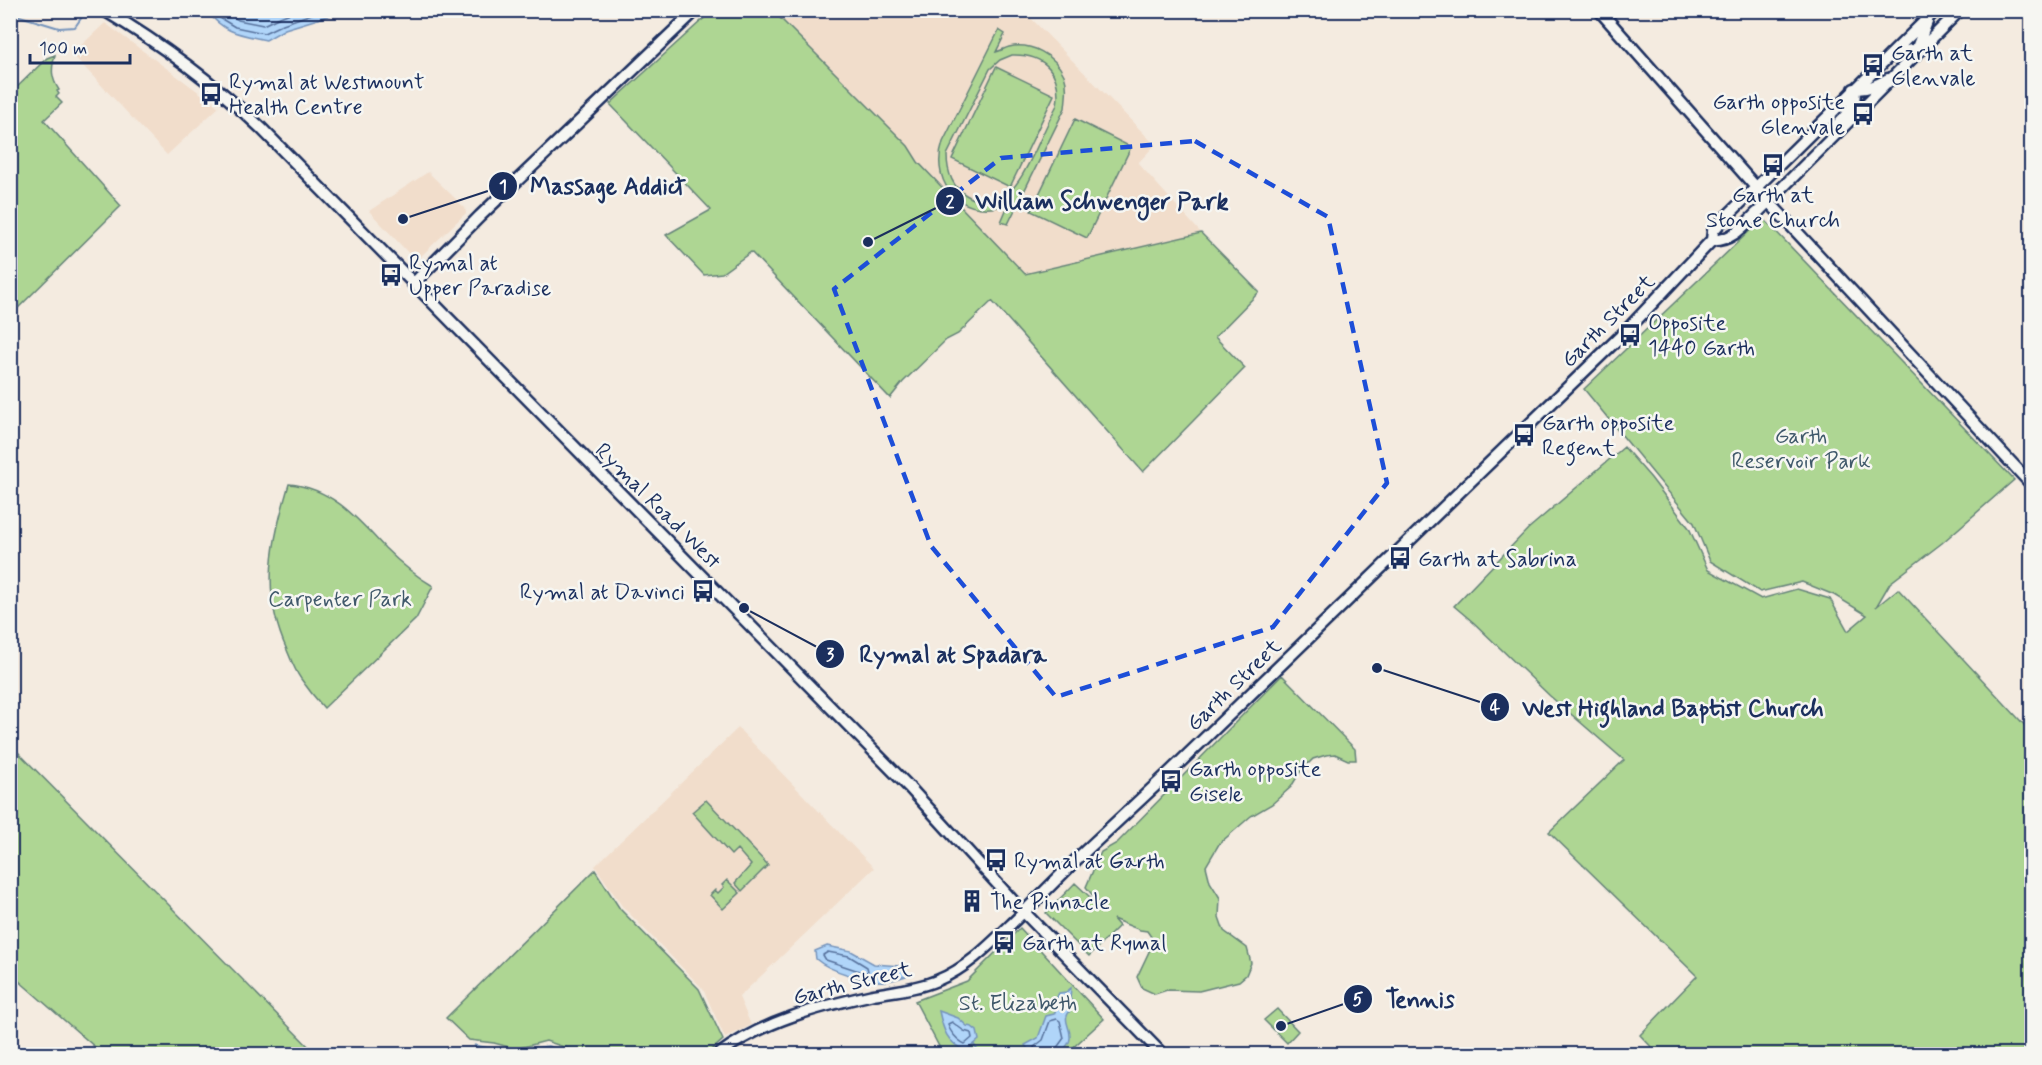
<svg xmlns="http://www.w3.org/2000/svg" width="2042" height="1065" viewBox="0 0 2042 1065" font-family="Mynerve,sans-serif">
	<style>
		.built { fill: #f1ddcb }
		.green { fill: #aed693; stroke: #648278; stroke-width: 1.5; fill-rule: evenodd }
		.water { fill: #b0d5f9; stroke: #7493bb; stroke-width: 1.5 }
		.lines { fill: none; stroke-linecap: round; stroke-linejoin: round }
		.shore { stroke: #57719c; stroke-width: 1.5 }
		.stream { stroke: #7493bb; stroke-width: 2 }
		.tertiary-casing { stroke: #1b2f5e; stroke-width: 14 }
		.secondary-casing { stroke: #1b2f5e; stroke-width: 15 }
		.tertiary { stroke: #f6f6f2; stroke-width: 9 }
		.secondary { stroke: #f6f6f2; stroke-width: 10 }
		.marked { fill: none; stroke: #1d4ed8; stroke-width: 4.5; stroke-dasharray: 12 8; stroke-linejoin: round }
		.labels { text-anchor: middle; stroke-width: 5; stroke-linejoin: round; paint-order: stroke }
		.poi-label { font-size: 22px; fill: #1b2f5e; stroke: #f6f6f2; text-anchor: start }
		.street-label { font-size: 22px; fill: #1b2f5e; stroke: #f6f6f2 }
		.park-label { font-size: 22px; fill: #40596b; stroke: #f6f6f2 }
		.leader { fill: none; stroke: #1b2f5e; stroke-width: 2 }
		.callout-dot { fill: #1b2f5e; stroke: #f6f6f2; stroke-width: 2 }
		.mark-label { font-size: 18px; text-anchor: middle; font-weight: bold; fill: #fff }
		.callout-label { font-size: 24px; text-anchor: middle; font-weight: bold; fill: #1b2f5e; stroke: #f6f6f2; stroke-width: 5; stroke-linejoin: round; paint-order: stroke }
	</style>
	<rect width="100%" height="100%" fill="#f4ebe0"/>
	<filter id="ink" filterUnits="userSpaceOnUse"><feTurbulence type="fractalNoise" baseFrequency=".0167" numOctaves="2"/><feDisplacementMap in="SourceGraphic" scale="12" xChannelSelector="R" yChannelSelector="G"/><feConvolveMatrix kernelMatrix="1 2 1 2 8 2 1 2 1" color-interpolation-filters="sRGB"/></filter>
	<g filter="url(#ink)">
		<path class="built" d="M 773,11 L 1024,11 L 1155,145 L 1138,163 L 1201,233 L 1025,274 L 918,162 L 908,146 Z
			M 105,23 L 219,107 L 167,155 L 72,54 Z
			M 428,172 L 465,208 L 466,213 L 418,259 L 415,260 L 369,211 Z
			M 738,728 L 874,868 L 739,997 L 751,1025 L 725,1038 L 703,989 L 622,906 L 595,866 Z"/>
		<path class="green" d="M 712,11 L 773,11 L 908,146 L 918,162 L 1025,274 L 1201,233 L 1259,292 L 1215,337 L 1245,368 L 1143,472 L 992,301 L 958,334 L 946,340 L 903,382 L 890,398 L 751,252 L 722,273 L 704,275 L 666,235 L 711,210 L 610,104 Z
			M 999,30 L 1005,34 L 996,52 C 1000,51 1005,48 1009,47 C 1031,42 1055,55 1064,75 C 1068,86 1066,97 1065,108 L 1008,224 L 1001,222 L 1009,203 C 967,222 928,187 943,142 ZM 1012,55 C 1045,54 1062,73 1057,105 C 1049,120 1042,136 1035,151 C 1021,179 1003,218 966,195 C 951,186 947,171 947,155 L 990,69 L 1000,60 Z
			M 55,55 C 51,69 51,78 59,90 L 57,91 L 59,94 L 56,97 L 62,103 L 44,120 L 121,206 L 11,315 L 11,93 L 47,58 Z
			M 996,67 L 1054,95 L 1010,187 L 952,159 Z
			M 1075,119 L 1131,147 L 1087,238 L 1031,211 Z
			M 1765,220 L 2014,480 L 1942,543 L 1890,583 L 1876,607 L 1898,589 L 2031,732 L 2031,1054 L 1658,1054 L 1640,1035 L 1697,976 L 1549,832 L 1624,760 L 1550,696 L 1474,623 L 1454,606 L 1528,529 L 1624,447 L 1651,478 L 1689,528 L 1708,570 L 1761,599 L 1797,589 L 1830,599 L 1848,631 L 1867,615 L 1834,595 L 1802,582 L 1760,592 L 1710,561 L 1694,523 L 1584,389 L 1759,222 Z
			M 289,484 C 332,488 357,518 385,548 C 399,562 416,576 433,586 L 416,619 L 324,708 C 316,699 308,689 301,679 C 295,671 291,660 287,650 C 260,591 272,543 289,484 Z
			M 1282,675 L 1355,749 L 1356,760 L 1348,760 L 1335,754 L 1326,755 L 1313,759 L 1300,772 L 1291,787 L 1272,804 L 1251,816 L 1219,844 L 1206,866 L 1210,882 L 1220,898 L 1219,917 L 1224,931 L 1247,948 L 1251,963 L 1246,975 L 1239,981 L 1199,991 L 1167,990 L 1155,994 L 1142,988 L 1137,977 L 1154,941 L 1147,931 L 1140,930 L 1113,919 L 1119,926 L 1089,956 L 1046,913 L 1075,883 L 1105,911 L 1086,887 L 1101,852 L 1117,843 Z
			M 11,745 L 316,1054 L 103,1054 L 11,974 Z
			M 706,800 L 768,865 L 742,891 L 735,883 L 751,865 L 737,849 L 731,855 L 692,812 Z
			M 595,870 L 620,909 L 699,989 L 723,1040 L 707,1054 L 577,1054 L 573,1050 L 546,1041 L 516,1049 L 494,1043 L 469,1040 L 446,1018 Z
			M 727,880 L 740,893 L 723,909 L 710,895 L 715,890 L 718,893 L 724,887 L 722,885 Z
			M 1020,928 L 1104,1019 L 1066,1054 L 943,1054 L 915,1001 L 967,981 Z
			M 1277,1009 L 1298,1031 L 1287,1043 L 1264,1020 Z"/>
		<path class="water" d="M 207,11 L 344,11 L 285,29 L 266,40 C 239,34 224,33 207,11 Z
			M 827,946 L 851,951 L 874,964 L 900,966 L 905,969 L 906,976 C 900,978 894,980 887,981 C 869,983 829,971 816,959 L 815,951 Z
			M 1071,988 L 1070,998 L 1074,1006 C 1059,1021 1071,1024 1070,1038 C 1070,1045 1063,1050 1059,1054 L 1031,1054 L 1025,1045 L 1038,1038 L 1046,1016 L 1054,1014 C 1058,1008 1054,1000 1059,993 L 1066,992 Z
			M 939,1011 L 958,1018 L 967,1026 L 972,1027 L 977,1031 L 979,1040 L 966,1051 C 947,1043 943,1030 939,1011 Z
			M 474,1045 L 508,1052 L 548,1046 L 572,1054 L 485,1054 Z"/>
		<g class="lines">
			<path class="shore" d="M 214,10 L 220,18 L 235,27 L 264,33 L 283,24 L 323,10
				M 223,10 L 238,20 L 263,25 L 280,17 L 298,10
				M 828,952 L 849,956 L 867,967 L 868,971 L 865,973 L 826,960 L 823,955 Z
				M 952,1022 L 964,1031 L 971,1033 L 972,1038 L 965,1044 C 958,1041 949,1031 948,1024 Z
				M 1035,1054 L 1034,1047 L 1043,1040 L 1050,1021 L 1057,1019 L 1060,1021 L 1064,1038 L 1056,1049 L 1055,1054"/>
			<path class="stream" d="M 10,13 L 59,28 L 75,27 L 84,14
				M 974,1045 L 980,1054"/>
			<g class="tertiary-casing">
				<path id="tertiary" d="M 719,1054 C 763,1021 818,1007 871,995 C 893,991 917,989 938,980 C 972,966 997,937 1024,912"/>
			</g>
			<g class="secondary-casing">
				<path id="secondary" d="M 104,10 C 161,44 214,83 261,128 L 909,787 L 1014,902 L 1162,1054
					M 1599,10 L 1769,202 L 2032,485
					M 1890,57 L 1911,50 L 1920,51 L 1918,45 L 1927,22
					M 1834,128 C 1845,116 1858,106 1854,89 C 1867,90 1878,85 1888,79
					M 1712,240 C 1732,242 1745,224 1759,211 L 1960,10
					M 413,284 L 480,216 L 696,10
					M 1024,912 L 1079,857 L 1171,771 L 1627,330 L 1712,240 L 1713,231 L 1718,225 L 1936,10"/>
			</g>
			<use href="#tertiary" class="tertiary"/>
			<use href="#secondary" class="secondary"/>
		</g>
	</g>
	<path class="marked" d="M 1195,141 L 1328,217 L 1387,483 L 1273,627 L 1056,697 L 931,546 L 834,289 L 1001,158 Z"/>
	<defs>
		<g id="bus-bare" transform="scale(1.8)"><path d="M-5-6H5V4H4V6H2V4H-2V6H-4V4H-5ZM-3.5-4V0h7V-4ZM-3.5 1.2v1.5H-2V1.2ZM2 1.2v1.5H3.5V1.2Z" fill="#1b2f5e" stroke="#f6f6f2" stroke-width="2.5" paint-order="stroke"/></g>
		<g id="building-bare" transform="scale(1.8)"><path d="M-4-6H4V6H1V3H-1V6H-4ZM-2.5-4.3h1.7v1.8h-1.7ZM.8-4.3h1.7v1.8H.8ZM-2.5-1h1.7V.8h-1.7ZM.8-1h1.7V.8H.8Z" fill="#1b2f5e" stroke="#f6f6f2" stroke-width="2.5" paint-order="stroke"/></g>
	</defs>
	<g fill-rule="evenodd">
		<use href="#bus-bare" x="1873" y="65"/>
		<use href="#bus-bare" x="211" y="94"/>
		<use href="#bus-bare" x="1863" y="114"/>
		<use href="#bus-bare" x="1773" y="165"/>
		<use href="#bus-bare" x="391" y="275"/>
		<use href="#bus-bare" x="1630" y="335"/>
		<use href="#bus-bare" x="1524" y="435"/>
		<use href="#bus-bare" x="1400" y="558"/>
		<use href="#bus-bare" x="703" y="591"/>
		<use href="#bus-bare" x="1171" y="781"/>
		<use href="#bus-bare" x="996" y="860"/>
		<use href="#building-bare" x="972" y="901"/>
		<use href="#bus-bare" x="1004" y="942"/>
	</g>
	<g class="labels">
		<g class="poi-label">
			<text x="1891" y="60">Garth at<tspan x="1891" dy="25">Glenvale</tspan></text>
			<text x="229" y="89">Rymal at Westmount<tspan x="229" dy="25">Health Centre</tspan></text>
			<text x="1845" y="109" text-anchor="end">Garth opposite<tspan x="1845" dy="25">Glenvale</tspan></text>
			<text x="1773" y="202" text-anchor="middle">Garth at<tspan x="1773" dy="25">Stone Church</tspan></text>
			<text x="409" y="270">Rymal at<tspan x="409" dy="25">Upper Paradise</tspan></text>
			<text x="1648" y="330">Opposite<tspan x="1648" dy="25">1440 Garth</tspan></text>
			<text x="1542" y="430">Garth opposite<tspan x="1542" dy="25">Regent</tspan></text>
			<text x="1418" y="566">Garth at Sabrina</text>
			<text x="685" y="599" text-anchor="end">Rymal at Davinci</text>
			<text x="1189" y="776">Garth opposite<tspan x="1189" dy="25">Gisele</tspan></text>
			<text x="1014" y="868">Rymal at Garth</text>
			<text x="990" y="909">The Pinnacle</text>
			<text x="1022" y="950">Garth at Rymal</text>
		</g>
		<g class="street-label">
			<text transform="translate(1607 320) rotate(-45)" y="8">Garth Street</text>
			<text transform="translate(659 505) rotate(45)" y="8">Rymal Road West</text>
			<text transform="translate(1233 684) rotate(-44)" y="8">Garth Street</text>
			<text transform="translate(852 982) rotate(-14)" y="8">Garth Street</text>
		</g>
		<g class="park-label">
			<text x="1801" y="443">Garth<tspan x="1801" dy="25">Reservoir Park</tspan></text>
			<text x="340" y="606">Carpenter Park</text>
			<text x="1018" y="1010">St. Elizabeth</text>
		</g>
	</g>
	<path class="leader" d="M403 219L503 186M868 242L950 201M744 608L830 654M1377 668L1495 707M1281 1026L1358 999"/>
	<g class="callout-dot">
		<circle cx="403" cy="219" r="6"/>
		<circle cx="868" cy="242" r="6"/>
		<circle cx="744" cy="608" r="6"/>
		<circle cx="1377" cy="668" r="6"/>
		<circle cx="1281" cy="1026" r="6"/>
		<circle cx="503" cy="186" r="15"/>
		<circle cx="950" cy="201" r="15"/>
		<circle cx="830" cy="654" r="15"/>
		<circle cx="1495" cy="707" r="15"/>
		<circle cx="1358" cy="999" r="15"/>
	</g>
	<g class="mark-label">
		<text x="503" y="192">1</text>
		<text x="950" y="207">2</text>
		<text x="830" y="660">3</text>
		<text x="1495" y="713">4</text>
		<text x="1358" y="1005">5</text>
	</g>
	<g class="callout-label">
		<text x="608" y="194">Massage Addict</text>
		<text x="1102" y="209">William Schwenger Park</text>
		<text x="953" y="662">Rymal at Spadara</text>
		<text x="1673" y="716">West Highland Baptist Church</text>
		<text x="1420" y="1007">Tennis</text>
	</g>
	<rect width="2042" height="1065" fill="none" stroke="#f6f6f2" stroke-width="36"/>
	<rect x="18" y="18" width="2006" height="1029" fill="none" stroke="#1b2f5e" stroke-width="2" filter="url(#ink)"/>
	<path d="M30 54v9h100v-9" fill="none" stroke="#1b2f5e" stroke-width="3"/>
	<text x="39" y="54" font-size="18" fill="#1b2f5e" stroke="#f6f6f2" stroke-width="4.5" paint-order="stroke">100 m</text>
</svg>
